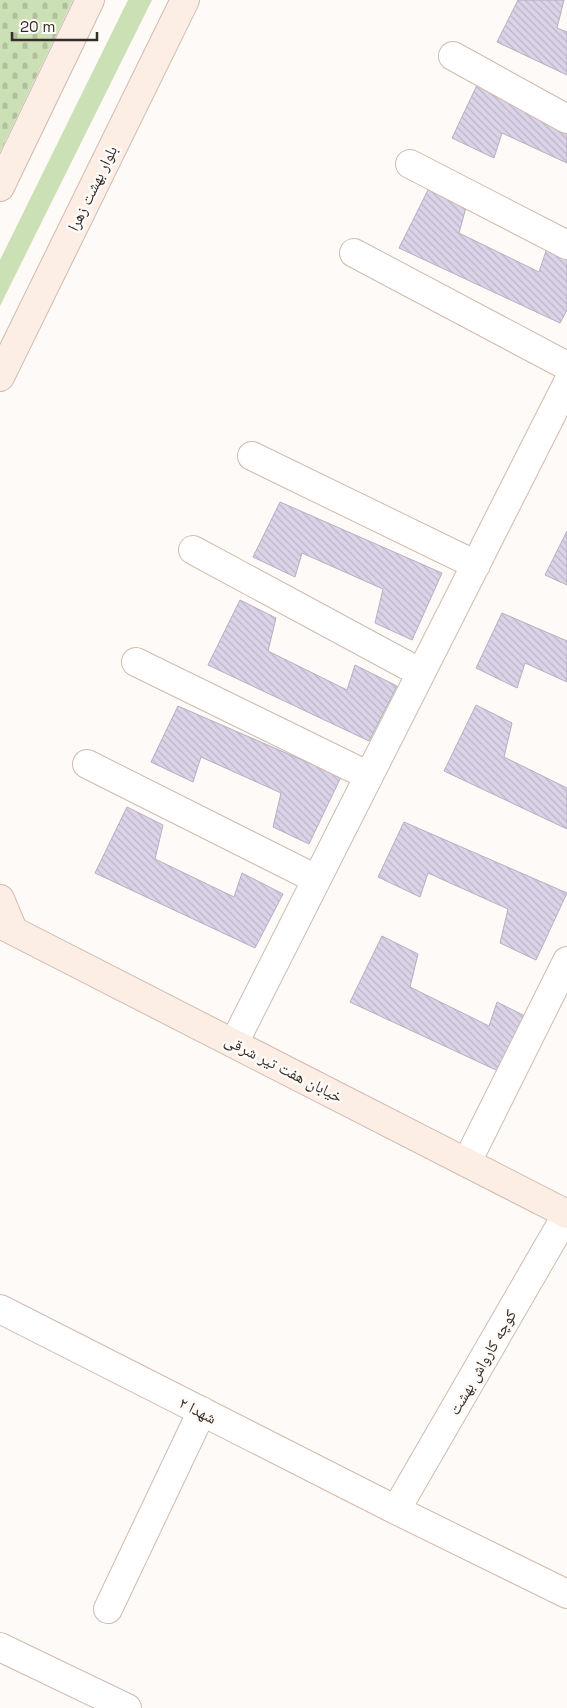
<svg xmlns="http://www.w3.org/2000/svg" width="567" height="1708" viewBox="0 0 567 1708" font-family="'Space Grotesk','Noto Naskh Arabic',sans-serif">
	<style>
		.green { fill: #cce0b5 }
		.cemetery { fill: url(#cemetery-stones) }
		.building { fill: url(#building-back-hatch); stroke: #b6afc2 }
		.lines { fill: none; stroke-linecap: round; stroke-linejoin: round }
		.minor-casing { stroke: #cfbbb0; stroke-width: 30 }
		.secondary-casing { stroke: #cfbbb0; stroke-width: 30 }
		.minor { stroke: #fff; stroke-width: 28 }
		.secondary { stroke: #fcede5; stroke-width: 28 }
		.labels { text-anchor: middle; stroke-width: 5; stroke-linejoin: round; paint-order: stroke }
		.street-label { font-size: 16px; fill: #332c27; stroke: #fefaf7 }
	</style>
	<defs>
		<pattern id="cemetery-stones" width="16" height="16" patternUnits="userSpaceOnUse" patternTransform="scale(1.25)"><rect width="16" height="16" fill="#cce0b5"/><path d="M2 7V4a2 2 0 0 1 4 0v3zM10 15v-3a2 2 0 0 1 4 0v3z" fill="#b0c09c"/></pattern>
		<pattern id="building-back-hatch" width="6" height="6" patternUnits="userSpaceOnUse" patternTransform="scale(1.25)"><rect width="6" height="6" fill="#dbd3e7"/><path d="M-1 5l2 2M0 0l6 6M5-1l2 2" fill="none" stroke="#bcb5c6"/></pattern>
	</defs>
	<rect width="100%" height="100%" fill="#fefaf7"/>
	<path class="green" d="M 128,0 L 152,0 L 0,306 L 0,260 Z"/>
	<path class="cemetery" d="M 0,0 L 73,0 L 0,152 Z"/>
	<path class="building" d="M 518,0 L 564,0 L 557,28 L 567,32 L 567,75 L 497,42 Z
		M 478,83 L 567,121 L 567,163 L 502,133 L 494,158 L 452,138 Z
		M 432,182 L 468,200 L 459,233 L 539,272 L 547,248 L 567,258 L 567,310 L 560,323 L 399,248 Z
		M 280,502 L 442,573 L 412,640 L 375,623 L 383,589 L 302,553 L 295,577 L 253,557 Z
		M 567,531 L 567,585 L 545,575 Z
		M 240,600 L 276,618 L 268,651 L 347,690 L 355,665 L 397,686 L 369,741 L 208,665 Z
		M 502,613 L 567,641 L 567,682 L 525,663 L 517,688 L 476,668 Z
		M 476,705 L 512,723 L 504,757 L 567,788 L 567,829 L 444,771 Z
		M 178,706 L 341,777 L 309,844 L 273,827 L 281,793 L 201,757 L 193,782 L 151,762 Z
		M 127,807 L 163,825 L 155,859 L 234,897 L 242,873 L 283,894 L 255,948 L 95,873 Z
		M 404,822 L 567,893 L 536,960 L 500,943 L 508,909 L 428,873 L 420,897 L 378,877 Z
		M 382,936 L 418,954 L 410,987 L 489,1026 L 497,1002 L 539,1023 L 511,1077 L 350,1002 Z"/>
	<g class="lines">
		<g class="minor-casing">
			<path id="minor" d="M 453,56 L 567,119
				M 410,164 L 567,245
				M 354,253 L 567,366
				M 252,456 L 476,565
				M 193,550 L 421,673
				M 136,662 L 369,776
				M 87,764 L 316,879
				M 234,1043 L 567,384
				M 467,1162 L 567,961
				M 0,1309 L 396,1510 L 567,1594
				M 396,1510 L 567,1214
				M 108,1609 L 202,1411
				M 0,1647 L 127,1708"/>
		</g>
		<g class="secondary-casing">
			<path id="secondary" d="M 0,187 L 90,0
				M 0,377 L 185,0
				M 0,899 L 13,930
				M 0,924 L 567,1214"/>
		</g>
		<use href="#minor" class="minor"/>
		<use href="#secondary" class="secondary"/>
	</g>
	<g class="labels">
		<g class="street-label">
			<text transform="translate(92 188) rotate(-64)" y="6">بلوار بهشت زهرا</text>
			<text transform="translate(284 1068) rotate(27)" y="6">خیابان هفت تیر شرقی</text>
			<text transform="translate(482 1362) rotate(-60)" y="6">کوچه کارواش بهشت</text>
			<text transform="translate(198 1410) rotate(27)" y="6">شهدا ۲</text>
		</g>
	</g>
	<path d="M12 32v8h85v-8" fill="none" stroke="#332c27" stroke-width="2.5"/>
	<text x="20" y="32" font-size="15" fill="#332c27" stroke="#fefaf7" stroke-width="4" paint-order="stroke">20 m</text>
</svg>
